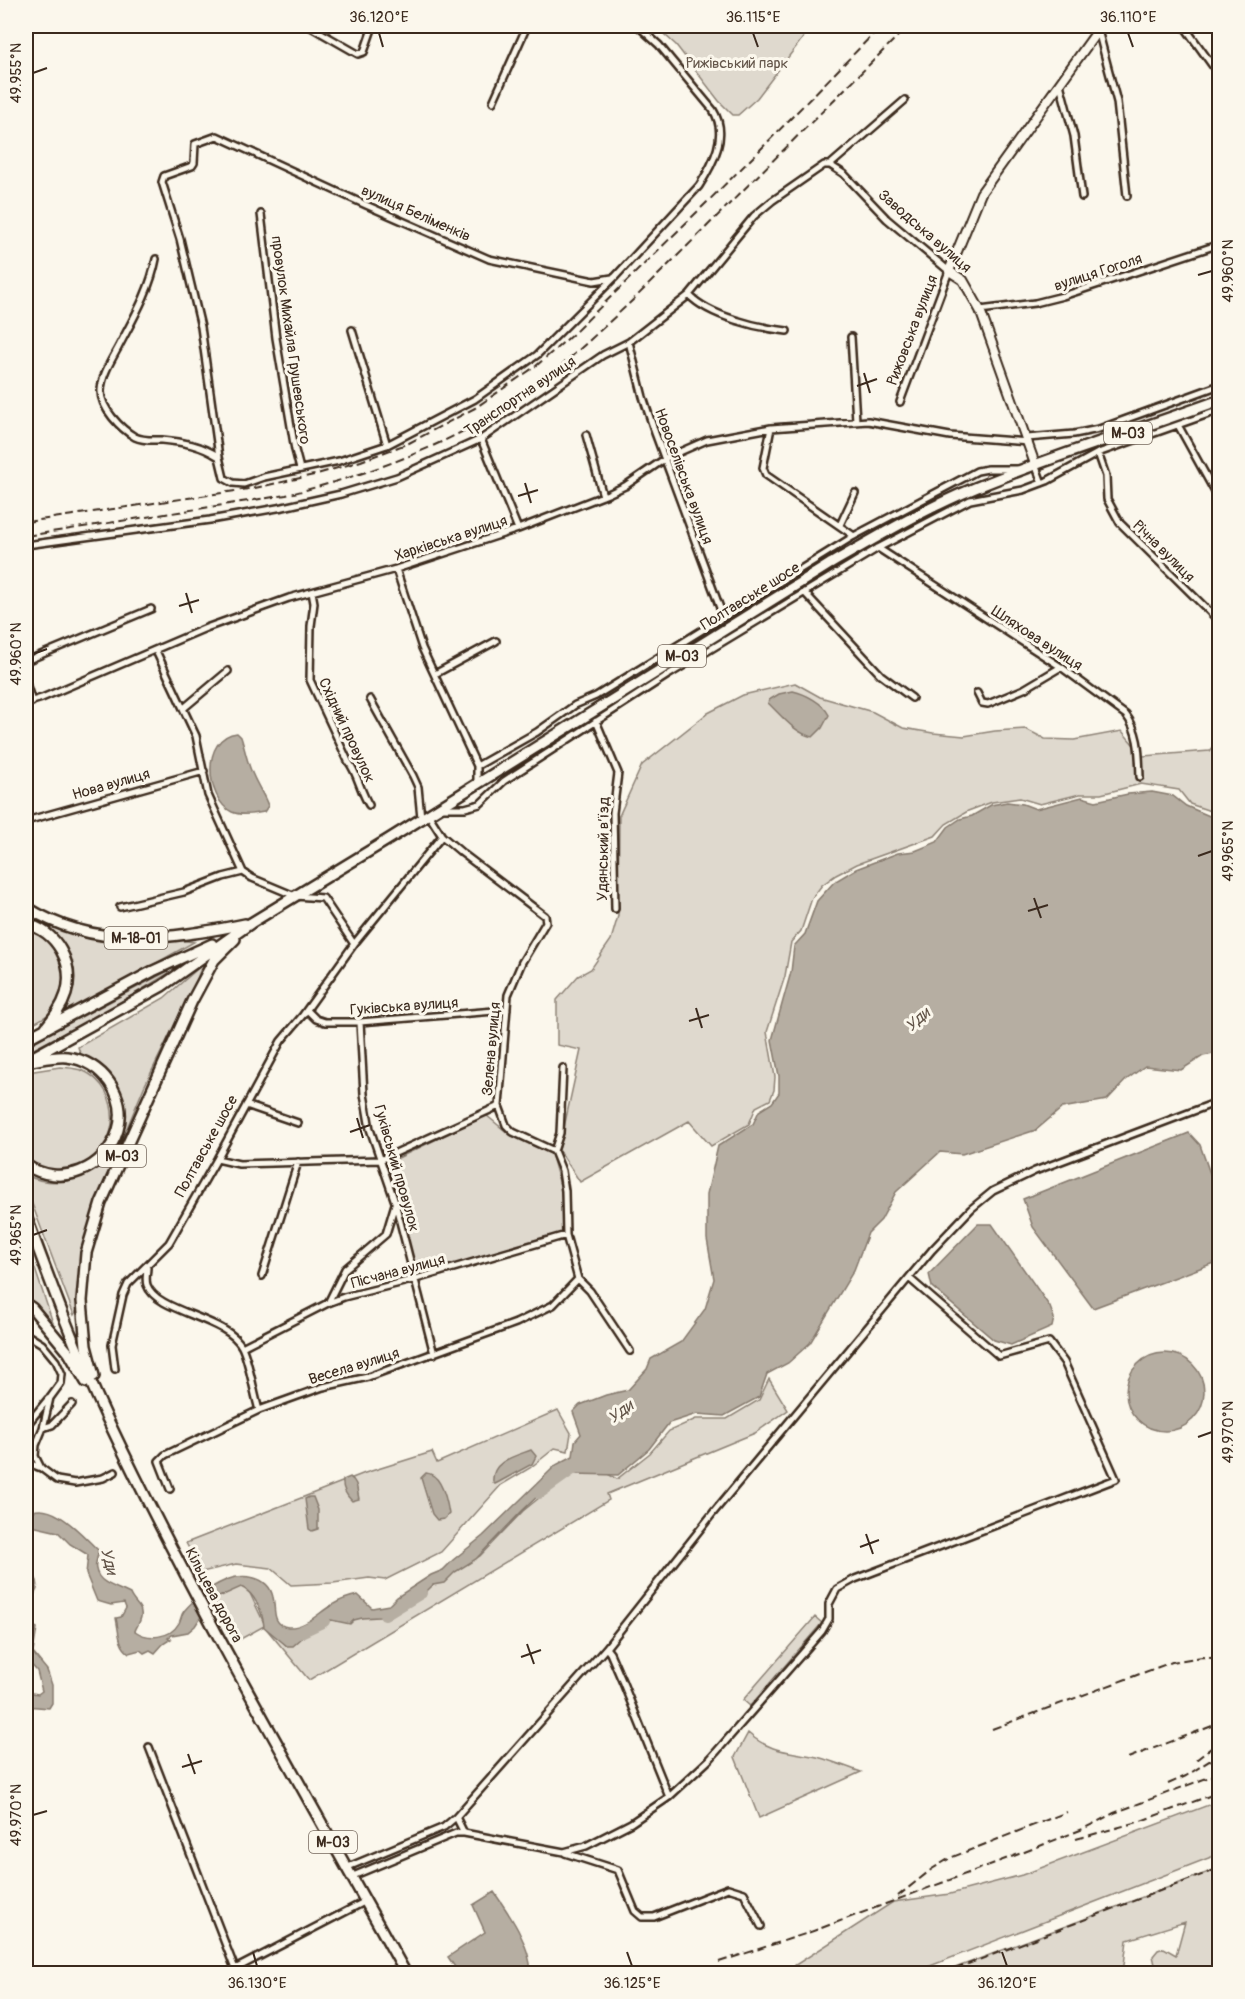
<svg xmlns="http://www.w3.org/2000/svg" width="1245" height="1999" viewBox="0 0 1245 1999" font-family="Pangolin,sans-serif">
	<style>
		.green { fill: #dfd9ce; stroke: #8d8276; stroke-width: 1.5 }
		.water { fill: #b6aea2; stroke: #85796d; stroke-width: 1.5 }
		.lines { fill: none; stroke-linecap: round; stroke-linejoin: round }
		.river { stroke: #b6aea2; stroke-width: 12 }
		.street-casing { stroke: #3b2a1e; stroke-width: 10 }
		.secondary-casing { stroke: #3b2a1e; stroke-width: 12 }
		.highway-casing { stroke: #3b2a1e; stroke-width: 14 }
		.street { stroke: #fbf7ec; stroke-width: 5 }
		.secondary { stroke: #fbf7ec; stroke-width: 8 }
		.highway { stroke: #fbf7ec; stroke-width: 9 }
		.rail { stroke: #3b2a1e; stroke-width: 2; stroke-dasharray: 9 4.5; stroke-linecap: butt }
		.ticks { fill: none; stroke: #3b2a1e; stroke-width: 2 }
		.labels { text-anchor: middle; stroke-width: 6; stroke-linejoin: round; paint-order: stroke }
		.shield { fill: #fbf7ec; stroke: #75685c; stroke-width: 1.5 }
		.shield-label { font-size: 14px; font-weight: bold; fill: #3b2a1e }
		.park-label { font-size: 15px; fill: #64564a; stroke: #fbf7ec }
		.street-label { font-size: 15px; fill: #3b2a1e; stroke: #fbf7ec }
		.water-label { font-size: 16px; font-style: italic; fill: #605246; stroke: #fbf7ec }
		.neatline { fill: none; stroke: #3b2a1e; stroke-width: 2 }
		.ticks-label { font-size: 15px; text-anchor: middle; fill: #3b2a1e }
	</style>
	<rect width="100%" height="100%" fill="#fbf7ec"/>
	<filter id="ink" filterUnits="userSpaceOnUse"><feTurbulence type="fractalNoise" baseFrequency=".0167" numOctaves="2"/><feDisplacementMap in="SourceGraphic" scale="12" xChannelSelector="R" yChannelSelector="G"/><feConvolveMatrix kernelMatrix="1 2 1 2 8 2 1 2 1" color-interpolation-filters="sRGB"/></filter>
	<g filter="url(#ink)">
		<path class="green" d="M 655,26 L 812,26 L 757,98 L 738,115 L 733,115 L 719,101 L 676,45 Z
			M 795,683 L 820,697 L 873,712 L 903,728 L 933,733 L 964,736 L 995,731 L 1026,729 L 1045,739 L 1074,740 L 1122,731 L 1143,756 L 1210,751 L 1219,740 L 1219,814 L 1190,804 L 1179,790 L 1141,784 L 1101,794 L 1080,794 L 1040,804 L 1020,798 L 992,802 L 968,811 L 946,824 L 935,836 L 857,864 L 836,875 L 822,885 L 812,898 L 801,931 L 791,942 L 785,976 L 767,1032 L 775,1077 L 774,1090 L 770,1100 L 756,1107 L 749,1124 L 711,1146 L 689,1121 L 580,1182 L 559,1150 L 581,1050 L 557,1045 L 557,1000 L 578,976 L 591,969 L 611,940 L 618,916 L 619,816 L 642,765 L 708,713 L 743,695 Z
			M 26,911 L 57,926 L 153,941 L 180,940 L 194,942 L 56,1019 C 68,1001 83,973 67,953 C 59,944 36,929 26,921 Z
			M 26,928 C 33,931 40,933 46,938 C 66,956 72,989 53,1010 C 46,1018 35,1022 26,1027 Z
			M 202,965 L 197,979 L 144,1087 L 95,1205 L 83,1247 L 78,1308 L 74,1315 L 26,1188 L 26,1175 C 62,1194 118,1172 120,1127 C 120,1119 116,1108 114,1100 C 109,1074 106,1066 81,1056 L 78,1047 L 164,998 Z
			M 168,971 L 169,973 L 108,1010 L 26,1053 L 26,1046 Z
			M 60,1067 C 68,1068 76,1068 83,1071 C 92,1074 102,1084 106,1092 C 132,1145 72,1195 26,1160 L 26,1075 L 34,1071 Z
			M 486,1115 L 509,1134 L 551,1153 L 562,1192 L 562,1233 L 428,1273 C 420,1273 417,1270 414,1264 L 390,1169 L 394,1160 Z
			M 26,1242 L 53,1323 L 51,1324 L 26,1299 Z
			M 769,1379 L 788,1410 L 755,1433 L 607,1494 L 609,1500 L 309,1680 L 264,1626 L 237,1641 L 214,1599 L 241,1585 L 247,1587 L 264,1623 L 286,1645 L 303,1637 L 306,1627 L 335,1619 L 347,1623 L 357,1618 L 385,1614 L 480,1556 L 523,1511 L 555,1485 L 589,1464 L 617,1479 L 650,1453 L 669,1431 L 696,1419 L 727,1419 L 759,1400 Z
			M 558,1410 L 571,1433 L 568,1451 L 555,1448 L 530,1468 L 501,1485 L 441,1552 L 385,1580 L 369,1578 L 333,1583 L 291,1585 L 271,1568 L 236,1564 L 202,1572 L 186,1543 L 365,1473 L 432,1452 L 437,1463 Z
			M 815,1617 L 822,1623 L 750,1706 L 743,1700 Z
			M 748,1733 C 771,1753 789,1751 817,1757 C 832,1761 847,1767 861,1772 L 759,1818 L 735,1757 Z
			M 1219,1801 L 1219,1854 L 912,1973 L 764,1973 L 794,1966 L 893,1902 L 950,1894 L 1022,1875 Z
			M 1219,1868 L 1219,1973 L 1157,1973 L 1153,1956 L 1158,1950 L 1164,1948 L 1176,1955 L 1185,1922 L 1127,1940 L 1123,1973 L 942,1973 Z"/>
		<path class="water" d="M 793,691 C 806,694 823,703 829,715 L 822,728 L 813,737 C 795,734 781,715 768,703 L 769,700 L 779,694 Z
			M 237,733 L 241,737 C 245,749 247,763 253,775 C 257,785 266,798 268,806 L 264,812 C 254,814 241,816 232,812 C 205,799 201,737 237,733 Z
			M 1152,792 L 1173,796 L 1186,806 L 1219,820 L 1219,1053 L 1203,1056 L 1181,1070 L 1145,1066 L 1126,1080 L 1107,1100 L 1062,1108 L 1036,1130 L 962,1154 L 940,1152 L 896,1192 L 881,1220 L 868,1233 L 854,1270 L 810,1343 L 788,1363 L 767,1374 L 759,1397 L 724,1416 L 697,1414 L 669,1423 L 649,1449 L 618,1475 L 572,1474 L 557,1478 L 522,1511 L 476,1559 L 455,1572 L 444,1583 L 433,1585 L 426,1592 L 401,1605 L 388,1615 L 379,1617 L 362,1618 L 354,1620 L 350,1624 L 331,1620 L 304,1629 L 301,1634 L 301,1639 L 293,1646 L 287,1646 L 264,1627 C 263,1613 255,1593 241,1587 L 212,1600 L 195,1626 L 188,1632 L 172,1635 L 168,1638 L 171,1639 L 163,1644 L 155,1653 L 150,1650 L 144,1653 L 140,1650 L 129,1653 C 118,1645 119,1631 116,1618 L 121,1617 L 126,1608 L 124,1603 L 111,1605 L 97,1601 L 86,1574 L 88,1555 L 70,1544 L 58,1532 L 32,1526 L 26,1532 L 26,1515 C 50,1496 83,1536 98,1550 C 99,1557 94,1563 96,1569 C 98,1584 119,1588 130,1594 C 133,1603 143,1606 141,1617 C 140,1623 136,1627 135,1631 C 148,1640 170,1639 179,1623 C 181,1619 181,1615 184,1611 C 194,1599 210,1587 224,1581 C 242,1573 268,1575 273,1597 C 276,1608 271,1625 288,1627 C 306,1628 318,1613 332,1605 C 340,1600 348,1597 358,1595 L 372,1608 L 389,1605 L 397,1597 L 431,1575 L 443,1570 L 453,1560 L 483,1536 L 556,1465 L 573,1456 L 575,1441 L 581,1434 L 573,1412 L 580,1405 L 606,1395 L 628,1390 L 647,1369 L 651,1359 L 681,1342 L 705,1309 L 714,1279 L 707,1239 L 707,1194 L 718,1146 L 753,1124 L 759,1111 L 772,1103 L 779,1093 L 779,1076 L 772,1040 L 791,972 L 794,946 L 805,934 L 817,901 L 834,882 L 856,869 L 898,853 L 915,851 L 937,842 L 948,827 L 960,819 L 972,816 L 991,805 L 1007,802 L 1023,804 L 1036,809 L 1082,797 L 1096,801 L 1128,794 Z
			M 1189,1133 L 1200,1145 L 1219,1199 L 1219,1261 L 1093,1308 L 1033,1227 L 1023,1199 Z
			M 978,1224 L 992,1224 L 1050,1307 L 1054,1318 L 1052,1327 L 1011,1345 L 994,1340 L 932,1287 L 929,1274 Z
			M1126 1392a39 39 0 1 1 78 0a39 39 0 1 1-78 0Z
			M 531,1450 L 536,1456 L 532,1464 L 499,1482 L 495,1484 L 493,1482 C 491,1461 515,1456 531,1450 Z
			M 426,1473 C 442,1474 447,1501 449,1514 L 444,1519 L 437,1520 L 432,1514 L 421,1478 Z
			M 350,1477 C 358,1482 357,1491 359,1499 L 352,1501 C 347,1496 342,1488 343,1480 Z
			M 309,1497 L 313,1497 L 318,1510 L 318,1529 L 312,1531 L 309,1529 L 305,1499 Z
			M 26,1567 C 43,1581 40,1590 26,1605 L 28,1612 L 33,1616 L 33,1626 L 37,1628 L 33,1653 L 47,1670 L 52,1685 L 52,1703 L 49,1708 L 26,1706 L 26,1692 L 38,1694 L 42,1691 L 37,1671 L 26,1659 Z
			M 494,1892 C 510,1915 530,1944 531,1973 L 459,1973 L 448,1957 L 485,1932 L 473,1905 Z"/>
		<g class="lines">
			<path class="river" d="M 539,1493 L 574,1468
				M 385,1615 L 421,1593
				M 289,1636 L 290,1637 L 324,1621"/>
			<g class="street-casing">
				<path id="street" d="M 309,26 L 358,54 L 364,52 L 373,26
					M 1184,26 L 1220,76
					M 1098,30 L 1117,102 L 1127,196
					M 1060,84 L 1074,136 L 1082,197
					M 493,102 L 527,26
					M 830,165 L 844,174 L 887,219 L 949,271 L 900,402
					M 261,214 L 276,338 L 295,450 L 300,469
					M 156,259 C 150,291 133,319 118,348 C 111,361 102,375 101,390 C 100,408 121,429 135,437 C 143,441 153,440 162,440 C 183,442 201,445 219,457 L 224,478 L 233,483 L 244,484 L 264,477 L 339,461 L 387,445 L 475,399 L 537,355 L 614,278 L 699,186 C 713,164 729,135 713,110 L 659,45 L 638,26
					M 689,295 C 709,316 758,328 787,331
					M 980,310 L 1035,303 L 1063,296 L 1220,244
					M 352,330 L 387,445
					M 851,337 L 856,421
					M 629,342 L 643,397 L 655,433 L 723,616
					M 1178,425 L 1220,501
					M 771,428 L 763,468 L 766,475 L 854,536
					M 586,435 L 603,496
					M 1027,438 L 1074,434 L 1099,429 L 1220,385
					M 481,439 L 518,529
					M 1098,453 L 1106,476 L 1107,499 L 1120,523 L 1220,622
					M 219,457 L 201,327 L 180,239 L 162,182 L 164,176 L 192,166 L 194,163 L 195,144 L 217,136 L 366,205 L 489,259 L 594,281 L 612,278
					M 1035,464 L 1042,483
					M 840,525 L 855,493
					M 26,545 L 210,520 L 283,507 L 341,494 L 397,477 L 481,439 L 603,355 L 629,342 L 689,295 L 754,216 L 772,201 L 824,165 L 830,165 L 905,100
					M 878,548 L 1061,667 L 1126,715 C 1140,733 1139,756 1140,777
					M 396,569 L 422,648 L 477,766 L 477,784
					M 312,592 L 314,603 L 311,626 L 310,680 L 348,761 C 358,774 360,791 369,805
					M 804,592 L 881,675 L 912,698
					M 156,651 L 196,736 L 208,795 L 243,872 L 252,878 L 295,896 L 323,898 L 354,944
					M 26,661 L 151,609
					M 435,674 L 496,641
					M 26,683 L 32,702
					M 977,693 L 982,703 L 988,704 L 1024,689 L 1061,667
					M 370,699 L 413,776 L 418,787 L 421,818
					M 26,703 L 42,698 L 206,628 L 289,598 L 396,569 L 518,529 L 608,494 L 625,486 L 666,458 L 707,440 L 771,428 L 868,421 L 950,436 L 1029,442
					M 184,708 L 228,671
					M 596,721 L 618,773 L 613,813 L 615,909
					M 477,766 L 537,732 L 575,705 L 596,696 L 854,536 L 977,471 L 988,469 L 1017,469
					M 442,808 L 465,808 L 480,804 L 504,781 L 668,675 L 878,548 L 970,500 L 1023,490 L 1047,481 L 1098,453 L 1220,410
					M 428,814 L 442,836 L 462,853 L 545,916 L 546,922 L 522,962 L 508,995 L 499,1106 L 506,1125 L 513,1132 L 554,1151 L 562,1171 L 565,1191 L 566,1235 L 578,1279 L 590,1291 L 630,1351
					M 26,821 L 204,771
					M 120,907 L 184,892 L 223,877 L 243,872
					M 307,1010 L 316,1019 L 325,1022 L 360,1022 L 507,1010
					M 360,1022 L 364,1094 L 370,1129 L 395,1202 L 434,1354
					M 246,1105 L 298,1123
					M 554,1151 L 560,1133 L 563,1068
					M 217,1159 L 239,1164 L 380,1160 L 499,1106
					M 147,1267 C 147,1273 145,1279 147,1285 C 157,1313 227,1317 242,1347 C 249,1361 254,1394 259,1410
					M 262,1276 L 298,1162
					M 328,1303 L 345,1269 L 386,1234 L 395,1204
					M 26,1334 L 42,1344 L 56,1361 L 62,1374 L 61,1383 L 50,1398 L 43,1428 L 36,1445 L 35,1456 L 41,1468
					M 242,1347 L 328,1303 L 344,1297 L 416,1279 L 566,1235
					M 115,1369 L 112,1345 L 123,1295 L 128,1284 L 169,1243 L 217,1159 L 281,1041 L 303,1015 L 354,944 L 442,836
					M 26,1426 L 48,1399
					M 43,1428 L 52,1425 L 72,1404
					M 26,1462 L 41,1468 L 57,1480 L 75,1483 L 103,1478 L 115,1472
					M 170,1489 L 159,1461 L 165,1455 L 259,1410 L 323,1387 L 368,1377 L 516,1323 L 553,1305 L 578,1279
					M 606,1648 L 610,1653 L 623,1683 L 669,1797
					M 149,1747 L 235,1969 L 366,1901
					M 456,1817 L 464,1833
					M 565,1853 L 618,1870 L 635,1911 L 642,1917 L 654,1917 L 728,1888 L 744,1893 L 761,1926
					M 348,1867 L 444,1827 L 456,1817 L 606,1648 L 713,1513 L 932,1250 L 971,1209 L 993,1191 L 1035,1171 L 1220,1101
					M 353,1876 L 456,1833 L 464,1833 L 564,1852 L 586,1846 L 631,1823 L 669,1797 L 710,1759 L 822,1631 L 829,1619 L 829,1604 L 837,1589 L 855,1579 L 1116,1479 L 1064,1362 L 1049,1342 L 999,1356 L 909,1278"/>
			</g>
			<g class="secondary-casing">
				<path id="secondary" d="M 1035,464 L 980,310 L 963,280 L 949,271 L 981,193 L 1101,26"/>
			</g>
			<g class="highway-casing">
				<path id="highway" d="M 26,907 C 96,951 169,939 245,924
					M 26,924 C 57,931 75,964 66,994 C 62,1007 54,1017 46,1027
					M 26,1039 L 153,971 L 212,944
					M 26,1061 L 162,986 L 251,923 L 389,839 L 830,564 C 877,537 924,509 975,488 C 1055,455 1138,430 1220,400
					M 26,1165 C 60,1188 106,1170 118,1130 C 128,1096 102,1061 67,1057 C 55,1056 43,1059 31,1061
					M 26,1216 C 51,1284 76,1352 107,1418 C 197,1608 304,1790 406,1974
					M 26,1304 L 32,1308 L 69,1353 L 86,1382
					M 94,1376 L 86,1346 L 82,1301 L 86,1253 L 101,1203 L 192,1001 L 214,960 L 235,939"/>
			</g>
			<use href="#street" class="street"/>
			<use href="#secondary" class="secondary"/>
			<use href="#highway" class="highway"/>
			<path class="rail" d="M 26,522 L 255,488 L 314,475 L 361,461 L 409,443 L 475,408 L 536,366 L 573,334 L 754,156 L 881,26
				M 26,536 L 286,495 C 367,475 446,447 516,400 C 559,371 596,334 634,299 L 908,26
				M 992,1729 L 1172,1662 L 1202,1657 L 1220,1659
				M 1128,1758 L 1220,1723
				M 1196,1760 L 1220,1741
				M 1168,1784 L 1186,1776 L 1220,1754
				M 1076,1839 L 1138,1822 L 1220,1792
				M 898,1896 L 932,1869 L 950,1858 L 1067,1812
				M 719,1962 L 808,1933 L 1027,1851 L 1083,1829 L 1114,1813 L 1220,1773
				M 942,1974 L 1220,1868"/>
		</g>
	</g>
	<path class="ticks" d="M 379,33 L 383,47M 753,33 L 758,47M 1128,33 L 1133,47M 33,73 L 47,68M 1198,275 L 1212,271M 864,373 L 870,393M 857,386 L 877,379M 525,483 L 531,503M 518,496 L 538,490M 186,593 L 192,613M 179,606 L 199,600M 33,654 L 47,649M 1198,856 L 1212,851M 1034,898 L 1041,918M 1028,911 L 1048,905M 696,1008 L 702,1028M 689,1021 L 709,1015M 357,1118 L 363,1138M 350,1132 L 370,1125M 33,1235 L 47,1230M 1198,1437 L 1212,1432M 866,1534 L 873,1554M 860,1547 L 879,1540M 527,1644 L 534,1664M 521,1657 L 541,1650M 188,1754 L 195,1774M 182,1767 L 202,1761M 33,1815 L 47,1811M 253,1952 L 257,1966M 627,1952 L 632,1966M 1002,1952 L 1007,1966"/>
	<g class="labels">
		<g class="shield">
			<rect x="1104" y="422" width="48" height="22" rx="4.5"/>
			<rect x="658" y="645" width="48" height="22" rx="4.5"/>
			<rect x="104.5" y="927" width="63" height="22" rx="4.5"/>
			<rect x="98" y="1145" width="48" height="22" rx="4.5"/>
			<rect x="309" y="1831" width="48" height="22" rx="4.5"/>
		</g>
		<g class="shield-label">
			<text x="1128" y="438">М-03</text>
			<text x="682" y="661">М-03</text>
			<text x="136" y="943">М-18-01</text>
			<text x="122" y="1161">М-03</text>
			<text x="333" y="1847">М-03</text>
		</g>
		<g class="park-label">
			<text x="737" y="68">Рижівський парк</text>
		</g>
		<g class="street-label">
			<text transform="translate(416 213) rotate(24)" y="5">вулиця Беліменків</text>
			<text transform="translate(925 231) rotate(41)" y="5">Заводська вулиця</text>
			<text transform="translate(1098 272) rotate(-18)" y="5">вулиця Гоголя</text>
			<text transform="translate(912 330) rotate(-69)" y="5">Рижовська вулиця</text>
			<text transform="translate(291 340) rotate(82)" y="5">провулок Михайла Грушевського</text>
			<text transform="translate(520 396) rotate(-34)" y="5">Транспортна вулиця</text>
			<text transform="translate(684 476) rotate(70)" y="5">Новоселівська вулиця</text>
			<text transform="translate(451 538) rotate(-18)" y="5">Харківська вулиця</text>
			<text transform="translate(1164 551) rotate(45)" y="5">Річна вулиця</text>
			<text transform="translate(750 596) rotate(-32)" y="5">Полтавське шосе</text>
			<text transform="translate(1037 638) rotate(33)" y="5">Шляхова вулиця</text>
			<text transform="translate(347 730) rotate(65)" y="5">Східний провулок</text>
			<text transform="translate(111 784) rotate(-16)" y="5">Нова вулиця</text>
			<text transform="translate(603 849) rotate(-89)" y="5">Удянський в’їзд</text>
			<text transform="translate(404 1006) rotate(-4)" y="5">Гуківська вулиця</text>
			<text transform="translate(491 1049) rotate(-85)" y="5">Зелена вулиця</text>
			<text transform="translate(206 1146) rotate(-61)" y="5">Полтавське шосе</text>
			<text transform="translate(397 1168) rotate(74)" y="5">Гуківський провулок</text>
			<text transform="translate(398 1271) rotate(-15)" y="5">Пісчана вулиця</text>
			<text transform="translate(354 1366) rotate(-17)" y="5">Весела вулиця</text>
			<text transform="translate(214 1595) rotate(62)" y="5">Кільцева дорога</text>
		</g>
		<g class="water-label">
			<text transform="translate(917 1019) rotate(-42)" y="6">Уди</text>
			<text transform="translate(620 1411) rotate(-37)" y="6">Уди</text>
			<text transform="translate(110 1561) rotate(76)" y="6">Уди</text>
		</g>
	</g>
	<rect width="1245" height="1999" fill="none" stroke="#fbf7ec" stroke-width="66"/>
	<rect x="33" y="33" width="1179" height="1933" class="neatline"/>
	<g class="ticks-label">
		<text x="379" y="22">36.120°E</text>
		<text x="753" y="22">36.115°E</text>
		<text x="1128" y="22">36.110°E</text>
		<text transform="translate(16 73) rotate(-90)" y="5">49.955°N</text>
		<text transform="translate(1228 271) rotate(-90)" y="5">49.960°N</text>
		<text transform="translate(16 654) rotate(-90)" y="5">49.960°N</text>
		<text transform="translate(1228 851) rotate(-90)" y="5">49.965°N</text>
		<text transform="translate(16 1235) rotate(-90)" y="5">49.965°N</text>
		<text transform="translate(1228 1432) rotate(-90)" y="5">49.970°N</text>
		<text transform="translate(16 1815) rotate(-90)" y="5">49.970°N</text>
		<text x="257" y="1988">36.130°E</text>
		<text x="632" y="1988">36.125°E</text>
		<text x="1007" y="1988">36.120°E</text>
	</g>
</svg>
